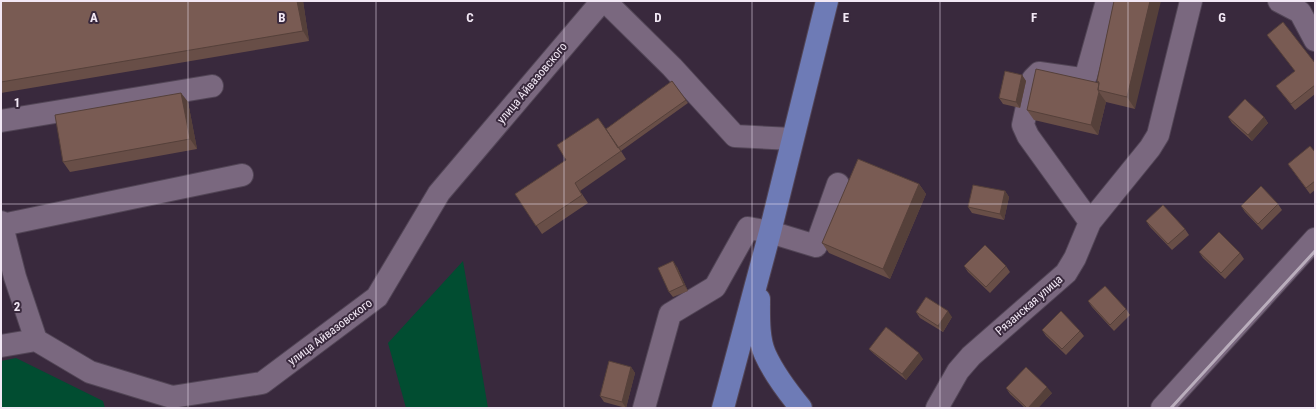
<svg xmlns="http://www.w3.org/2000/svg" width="1316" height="409" viewBox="0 0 1316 409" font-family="'Roboto Condensed',sans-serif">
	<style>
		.green { fill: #014d31 }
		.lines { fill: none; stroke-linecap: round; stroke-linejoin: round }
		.minor-casing { stroke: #524556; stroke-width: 24 }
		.major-casing { stroke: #524556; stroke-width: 24 }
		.minor { stroke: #7a687f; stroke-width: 22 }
		.major { stroke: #6e7bb6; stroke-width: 22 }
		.rail { stroke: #baaebd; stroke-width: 3 }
		.wall { fill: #684e47 }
		.shaded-wall { fill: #55403a }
		.building { fill: #795b53; stroke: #55403a }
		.grid { fill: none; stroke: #f2e8f5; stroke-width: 1; stroke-opacity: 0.55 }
		.labels { text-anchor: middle; stroke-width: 4; stroke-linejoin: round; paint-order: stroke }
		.street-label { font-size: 12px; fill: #f2e8f5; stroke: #39293d }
		.grid-label { font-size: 13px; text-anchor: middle; font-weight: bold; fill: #f2e8f5; stroke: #39293d; stroke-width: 4; stroke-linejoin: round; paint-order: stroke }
	</style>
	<rect width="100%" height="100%" fill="#39293d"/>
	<path class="green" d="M 463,261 L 488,408 L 406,408 L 388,343 Z
		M 16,358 L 103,401 L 105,408 L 1,408 L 1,361 Z"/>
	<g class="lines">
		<g class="minor-casing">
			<path id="minor" d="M 605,1 L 672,67 L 735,136 L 792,139
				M 1279,1 L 1300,12 L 1315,40
				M 1,121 L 212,86
				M 1,222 L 15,277 L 36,340
				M 1090,222 L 1150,148 L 1158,135 L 1191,1
				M 2,225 L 242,175
				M 1,346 L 36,340 L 90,372 L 172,397 L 262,383 L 377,297 L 439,193 L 602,1
				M 644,408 L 670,314 L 715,287 L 748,228 L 770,232 L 816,246 L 838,184
				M 937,408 L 958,371 L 971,356 L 1066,273 L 1075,258 L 1090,222 L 1028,136 L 1023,125 L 1033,79 L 1039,73 L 1081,79 L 1086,76 L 1107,1
				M 1162,408 L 1315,239"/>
		</g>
		<g class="major-casing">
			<path id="major" d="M 759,299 C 759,316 758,338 765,354 C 774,374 787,391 801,408
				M 723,408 L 770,232 L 827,1"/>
		</g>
		<use href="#minor" class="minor"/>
		<use href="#major" class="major"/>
		<path class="rail" d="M 1171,408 L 1315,251"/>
	</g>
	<path class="wall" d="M 1,1 L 303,1 L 309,41 L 1,93 Z
		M 1114,1 L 1135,109 L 1106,102 L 1098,135 L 1034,120 L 1027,110 L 1098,83 L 1097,81 Z
		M 1267,35 L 1315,63 L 1315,94 L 1295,110 L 1276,86 L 1295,71 Z
		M 1022,75 L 1026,81 L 1020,108 L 1003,104 L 999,98 Z
		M 672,81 L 688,103 L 621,151 L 626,159 L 580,191 L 588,203 L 542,234 L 515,194 L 566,160 L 606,129 Z
		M 181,93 L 188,102 L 197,149 L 70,172 L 63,162 Z
		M 1228,117 L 1264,117 L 1268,123 L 1252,141 L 1232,123 Z
		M 1315,152 L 1315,190 L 1310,194 L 1288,164 Z
		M 919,184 L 926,194 L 890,279 L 829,253 L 822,243 Z
		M 1005,191 L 1009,197 L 1004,220 L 972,213 L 968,207 Z
		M 1278,204 L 1282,210 L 1262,230 L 1245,212 L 1241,206 Z
		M 1146,221 L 1185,229 L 1189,235 L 1172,250 L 1150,227 Z
		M 1199,252 L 1240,253 L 1244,259 L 1225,279 L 1203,258 Z
		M 964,266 L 1006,266 L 1010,272 L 990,293 L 968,272 Z
		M 677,267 L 688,291 L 673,297 L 669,292 Z
		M 1088,301 L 1126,309 L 1130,315 L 1114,331 L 1092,307 Z
		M 916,312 L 952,317 L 943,332 L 920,318 Z
		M 1042,330 L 1080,331 L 1084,336 L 1066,355 L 1046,336 Z
		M 869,349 L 923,359 L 906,380 L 874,354 Z
		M 631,367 L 635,373 L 626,408 L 604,402 L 600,396 Z
		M 1006,388 L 1052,393 L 1038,408 L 1025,408 L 1010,394 Z"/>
	<path class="shaded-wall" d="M 297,1 L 303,1 L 309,41 L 303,31 Z
		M 1150,1 L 1161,1 L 1135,109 L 1127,97 Z
		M 1022,75 L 1026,81 L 1020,108 L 1016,102 Z
		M 1099,92 L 1106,102 L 1098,135 L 1091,125 Z
		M 181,93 L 188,102 L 197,149 L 190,139 Z
		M 1264,117 L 1268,123 L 1252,141 L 1248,135 Z
		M 919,184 L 926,194 L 890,279 L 883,269 Z
		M 1005,191 L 1009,197 L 1004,220 L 1000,214 Z
		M 673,261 L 677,267 L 688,291 L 684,285 Z
		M 948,311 L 952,317 L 943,332 L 938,326 Z
		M 919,353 L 923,359 L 906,380 L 902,374 Z
		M 631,367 L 635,373 L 626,408 L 622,402 Z
		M 1047,387 L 1052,393 L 1038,408 L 1028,408 Z"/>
	<path class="building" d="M 1,1 L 297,1 L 303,31 L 1,82 Z
		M 1114,1 L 1150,1 L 1127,97 L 1098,90 L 1099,82 L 1097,81 Z
		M 1283,22 L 1315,63 L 1315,85 L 1291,104 L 1276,86 L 1295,71 L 1267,35 Z
		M 1036,69 L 1099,83 L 1098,90 L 1099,92 L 1091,125 L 1027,110 Z
		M 1005,71 L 1022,75 L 1016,102 L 999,98 Z
		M 672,81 L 686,100 L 618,148 L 606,129 Z
		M 181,93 L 190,139 L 63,162 L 55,115 Z
		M 1245,99 L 1264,117 L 1248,135 L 1228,117 Z
		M 598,118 L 621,151 L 575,183 L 582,195 L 536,226 L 515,194 L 566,160 L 557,145 Z
		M 1310,146 L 1315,152 L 1315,181 L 1306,188 L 1288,164 Z
		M 858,159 L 919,184 L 883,269 L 822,243 Z
		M 973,185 L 1005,191 L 1000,214 L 968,207 Z
		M 1261,186 L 1278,204 L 1258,224 L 1241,206 Z
		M 1163,205 L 1185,229 L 1168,244 L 1146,221 Z
		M 1219,232 L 1240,253 L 1221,273 L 1199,252 Z
		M 985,245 L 1006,266 L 986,287 L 964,266 Z
		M 673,261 L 684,285 L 669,292 L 658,268 Z
		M 1105,286 L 1126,309 L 1110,325 L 1088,301 Z
		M 926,297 L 948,311 L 938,326 L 916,312 Z
		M 1061,311 L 1080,331 L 1062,349 L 1042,330 Z
		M 886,327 L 919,353 L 902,374 L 869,349 Z
		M 609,361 L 631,367 L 622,402 L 600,396 Z
		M 1026,367 L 1047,387 L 1028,408 L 1027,408 L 1006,388 Z"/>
	<path class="grid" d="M 188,1 L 188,408M 376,1 L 376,408M 564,1 L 564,408M 752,1 L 752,408M 940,1 L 940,408M 1128,1 L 1128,408M 1,204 L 1315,204"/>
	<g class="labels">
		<g class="street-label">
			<text transform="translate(532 83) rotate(-50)" y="4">улица Айвазовского</text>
			<text transform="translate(1029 305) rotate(-41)" y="4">Рязанская улица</text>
			<text transform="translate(330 332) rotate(-37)" y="4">улица Айвазовского</text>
		</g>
	</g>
	<g class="grid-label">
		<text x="94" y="22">A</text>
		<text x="282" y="22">B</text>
		<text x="470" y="22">C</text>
		<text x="658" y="22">D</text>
		<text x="846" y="22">E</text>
		<text x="1034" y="22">F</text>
		<text x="1222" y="22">G</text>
		<text x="17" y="107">1</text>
		<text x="17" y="311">2</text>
	</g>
	<rect width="1316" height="409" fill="none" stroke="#f2e8f5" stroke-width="4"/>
</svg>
